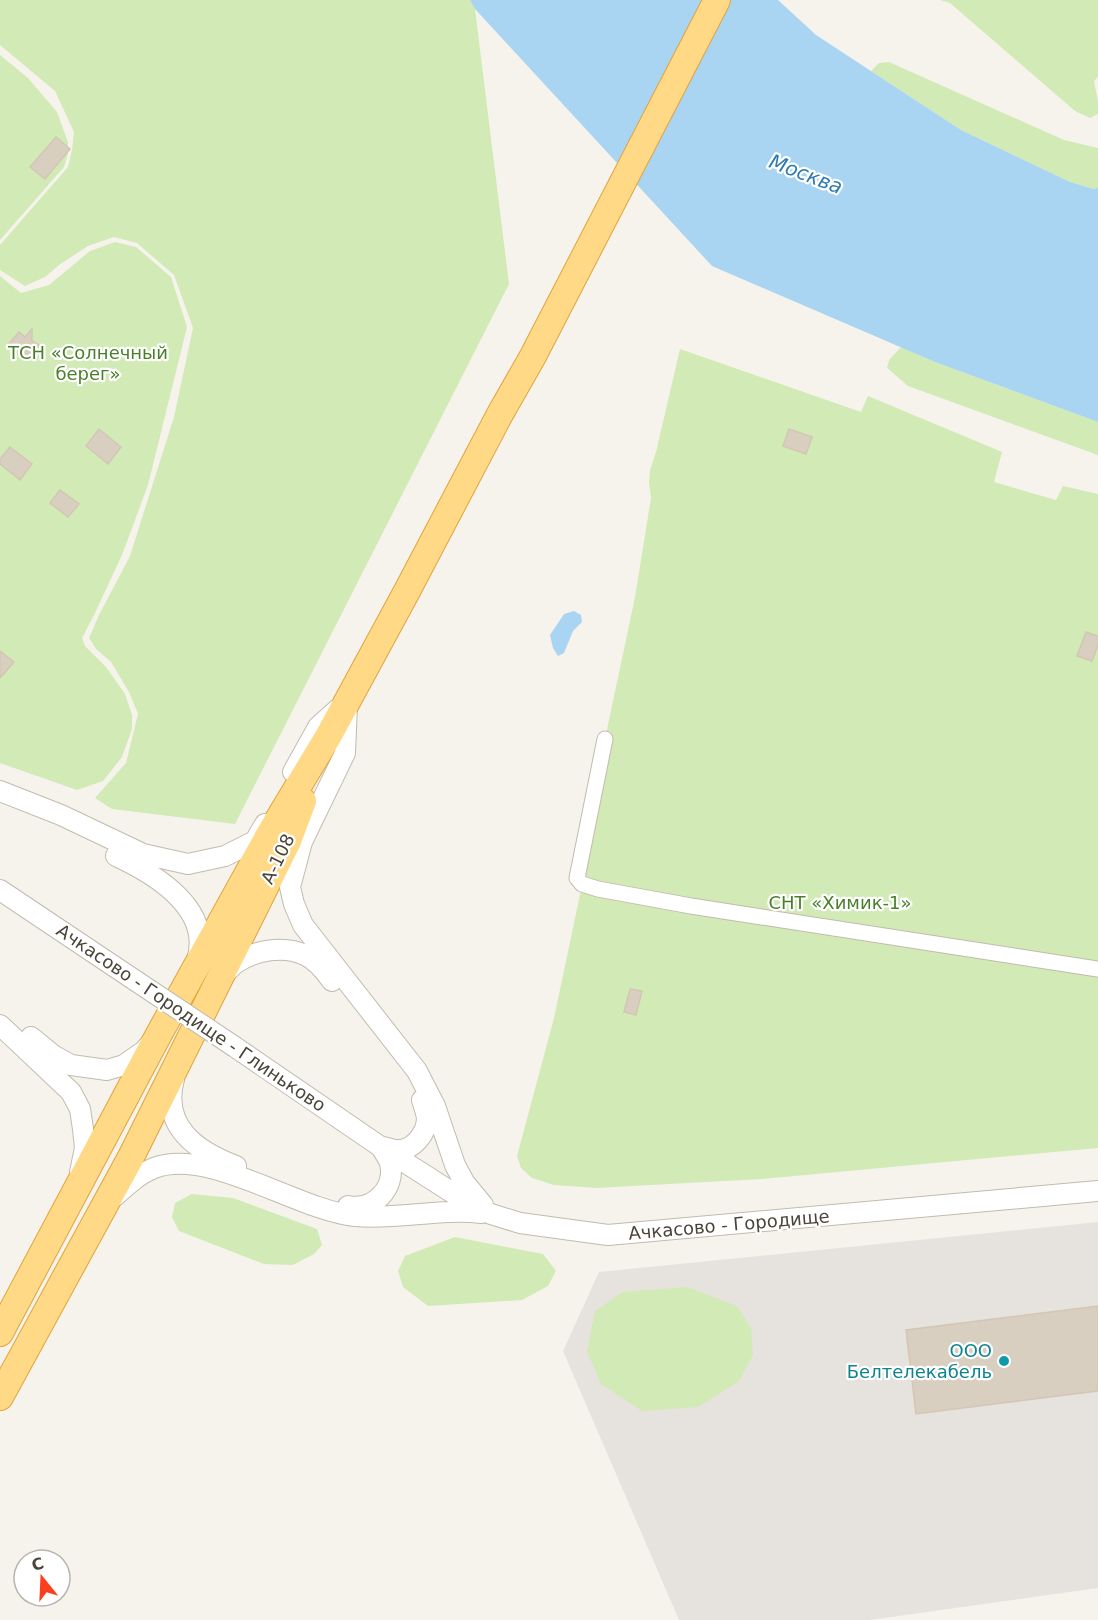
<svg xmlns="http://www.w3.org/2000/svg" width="1098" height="1620" viewBox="0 0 1098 1620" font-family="'DejaVu Sans',sans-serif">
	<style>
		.industrial { fill: #e6e2dd }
		.green { fill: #d2eab5 }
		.water { fill: #a9d4f2 }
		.building { fill: #d8cfc1; stroke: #d3c7b4; stroke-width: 1.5 }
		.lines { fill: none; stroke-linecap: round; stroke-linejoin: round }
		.minor-casing { stroke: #c2bbae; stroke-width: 17 }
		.tertiary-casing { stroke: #c2bbae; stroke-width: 22 }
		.trunk-casing { stroke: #e0a43c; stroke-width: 28 }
		.minor { stroke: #fff; stroke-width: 15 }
		.tertiary { stroke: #fff; stroke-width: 20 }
		.trunk { stroke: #ffd985; stroke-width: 26 }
		.tertiary-bridge-casing { stroke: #c2bbae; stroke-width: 22; stroke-linecap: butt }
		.tertiary-bridge { stroke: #fff; stroke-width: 20 }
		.culture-dot { fill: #0f9aa8; stroke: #fff; stroke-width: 2 }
		.labels { text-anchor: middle; stroke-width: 4.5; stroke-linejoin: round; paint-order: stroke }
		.park-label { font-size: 18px; fill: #4a7f2a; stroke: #fff }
		.street-label { font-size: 18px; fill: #4b4439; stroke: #fff }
		.culture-label { font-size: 18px; fill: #0d838f; stroke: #fff; text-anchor: end }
		.water-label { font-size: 20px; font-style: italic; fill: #2e7ab2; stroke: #fff }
	</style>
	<rect width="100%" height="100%" fill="#f6f3ec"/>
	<path class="industrial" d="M 1098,1222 L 1098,1588 L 870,1620 L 679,1620 L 563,1351 L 599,1272 Z"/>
	<path class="green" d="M 0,0 L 470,0 L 475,9 L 509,284 L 235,824 L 112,809 L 95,798 L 126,763 L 138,714 L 129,692 L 111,662 L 96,649 L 89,638 L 99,615 L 130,556 L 174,417 L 193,328 L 174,275 L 137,243 L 114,237 L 88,246 L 59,265 L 45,277 L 25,286 L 0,270 L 0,245 L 68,167 L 72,150 L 74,132 L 55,91 L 0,45 Z
		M 940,0 L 1098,0 L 1098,77 L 1094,81 L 1098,102 L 1098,114 L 1090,118 L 1075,111 L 950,3 Z
		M 0,55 L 28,78 L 57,112 L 68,142 L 68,154 L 64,167 L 0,240 Z
		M 889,62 L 1064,140 L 1098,148 L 1098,188 L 1094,189 L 1070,182 L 961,130 L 871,71 L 879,63 Z
		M 115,242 L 136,247 L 171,277 L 187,327 L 148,485 L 122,555 L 94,615 L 82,638 L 85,646 L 106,667 L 125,694 L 132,715 L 132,729 L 122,757 L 103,781 L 77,790 L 0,763 L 0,276 L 21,293 L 49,285 L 90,251 Z
		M 901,347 L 935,362 L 1098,422 L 1098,455 L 908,386 L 887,368 L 889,360 Z
		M 680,349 L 861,412 L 868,396 L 1002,452 L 994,482 L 1056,500 L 1063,486 L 1098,494 L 1098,1148 L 761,1179 L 596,1188 L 554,1185 L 532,1178 L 521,1168 L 517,1156 L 554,1018 L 582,885 L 605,739 L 635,597 L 651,498 L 649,482 L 650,470 L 656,452 Z
		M 192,1194 L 233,1198 L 317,1229 L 322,1245 L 314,1254 L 293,1265 L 264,1264 L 179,1231 L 172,1217 L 175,1203 Z
		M 455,1237 L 543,1254 L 556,1271 L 548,1286 L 522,1300 L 428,1306 L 403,1287 L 398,1271 L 405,1256 Z
		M 687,1287 L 737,1306 L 751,1328 L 753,1355 L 739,1381 L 698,1407 L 642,1411 L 601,1384 L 587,1352 L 595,1311 L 623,1292 Z"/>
	<path class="water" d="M 470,0 L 778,0 L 816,35 L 961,130 L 1070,182 L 1094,189 L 1098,188 L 1098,422 L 935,362 L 712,266 L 475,9 Z
		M 574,611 L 581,615 L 582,622 L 573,631 L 564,653 L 558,656 L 553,648 L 550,635 L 564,614 Z"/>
	<path class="building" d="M 56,137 L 70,149 L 45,179 L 30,167 Z
		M 32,329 L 32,341 L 39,345 L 27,361 L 7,346 L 19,332 L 25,337 Z
		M 99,429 L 121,447 L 108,464 L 86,446 Z
		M 789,429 L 812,437 L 806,454 L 783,446 Z
		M 10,447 L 32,464 L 20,480 L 0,464 L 0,459 Z
		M 60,490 L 79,504 L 68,517 L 50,503 Z
		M 1086,632 L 1098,636 L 1098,645 L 1092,661 L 1077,656 Z
		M 0,651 L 14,662 L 0,678 Z
		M 630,989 L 642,991 L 636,1015 L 624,1012 Z
		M 1098,1306 L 1098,1391 L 916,1414 L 906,1330 Z"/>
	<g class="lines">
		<g class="minor-casing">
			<path id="minor" d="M 605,739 L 577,878 L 582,884 L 598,889 L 691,906 L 1098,969"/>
		</g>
		<g class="tertiary-casing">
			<path id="tertiary" d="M 347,705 L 345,753 L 302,842 L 290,887 L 294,904 L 303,925 L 417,1071 L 435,1106 L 455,1165 L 464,1182 L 483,1205
				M 293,772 L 318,727 L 338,709
				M 0,791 L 61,815 L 143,854 L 188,864 L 225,856 L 255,841 L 265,824
				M 116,856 C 155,874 213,909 197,960
				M 0,890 L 136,981
				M 222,976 C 227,972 231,967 236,963 C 255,950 284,945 305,955 C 316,960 325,971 332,981
				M 0,1025 L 71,1092 L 80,1109 L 83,1129 L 85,1148 L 80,1172
				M 31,1037 L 53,1055 L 71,1065 L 107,1070 L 124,1065 L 144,1051 L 151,1043
				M 235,1047 L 381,1147 L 456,1195 L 491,1214 L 520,1223 L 608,1235 L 1098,1191
				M 174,1079 C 161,1126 196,1151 236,1166
				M 383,1147 C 388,1148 393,1150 397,1150 C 413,1151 427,1133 427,1118 C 426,1112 424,1106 422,1100
				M 114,1197 C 126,1186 139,1174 154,1168 C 209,1147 297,1210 355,1216 C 397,1220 440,1208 482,1213
				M 348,1206 C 373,1211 396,1189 390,1163 C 388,1158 384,1152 381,1147"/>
		</g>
		<g class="trunk-casing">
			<path id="trunk" d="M 0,1333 L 159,1034 L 270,833 L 329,735 L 407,591 L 500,414 L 533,356 L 717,0
				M 0,1397 L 131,1157 L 288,841 L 303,801"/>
		</g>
		<use href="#minor" class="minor"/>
		<use href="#tertiary" class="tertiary"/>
		<use href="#trunk" class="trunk"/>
		<g class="tertiary-bridge-casing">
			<path id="tertiary-bridge" d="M 136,981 L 235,1047"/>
		</g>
		<use href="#tertiary-bridge" class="tertiary-bridge"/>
	</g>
	<circle class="culture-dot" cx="1004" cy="1361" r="6"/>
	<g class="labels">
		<g class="park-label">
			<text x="88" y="359">ТСН «Солнечный<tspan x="88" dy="21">берег»</tspan></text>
			<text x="840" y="909">СНТ «Химик-1»</text>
		</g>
		<g class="street-label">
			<text transform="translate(278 859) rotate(-64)" y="6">А-108</text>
			<text transform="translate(191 1018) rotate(34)" y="6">Ачкасово - Городище - Глиньково</text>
			<text transform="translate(729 1225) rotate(-5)" y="6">Ачкасово - Городище</text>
		</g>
		<g class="culture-label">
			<text x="992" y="1357">ООО<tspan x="992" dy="21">Белтелекабель</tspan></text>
		</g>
		<g class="water-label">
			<text transform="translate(806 174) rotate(21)" y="7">Москва</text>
		</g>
	</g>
	<g transform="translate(42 1578) rotate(342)"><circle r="28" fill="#ffffff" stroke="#b7b4b0" stroke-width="1.5"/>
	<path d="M0-4.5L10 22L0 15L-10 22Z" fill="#fc3f1d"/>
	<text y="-9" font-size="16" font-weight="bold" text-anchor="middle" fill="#4b4439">С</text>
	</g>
</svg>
